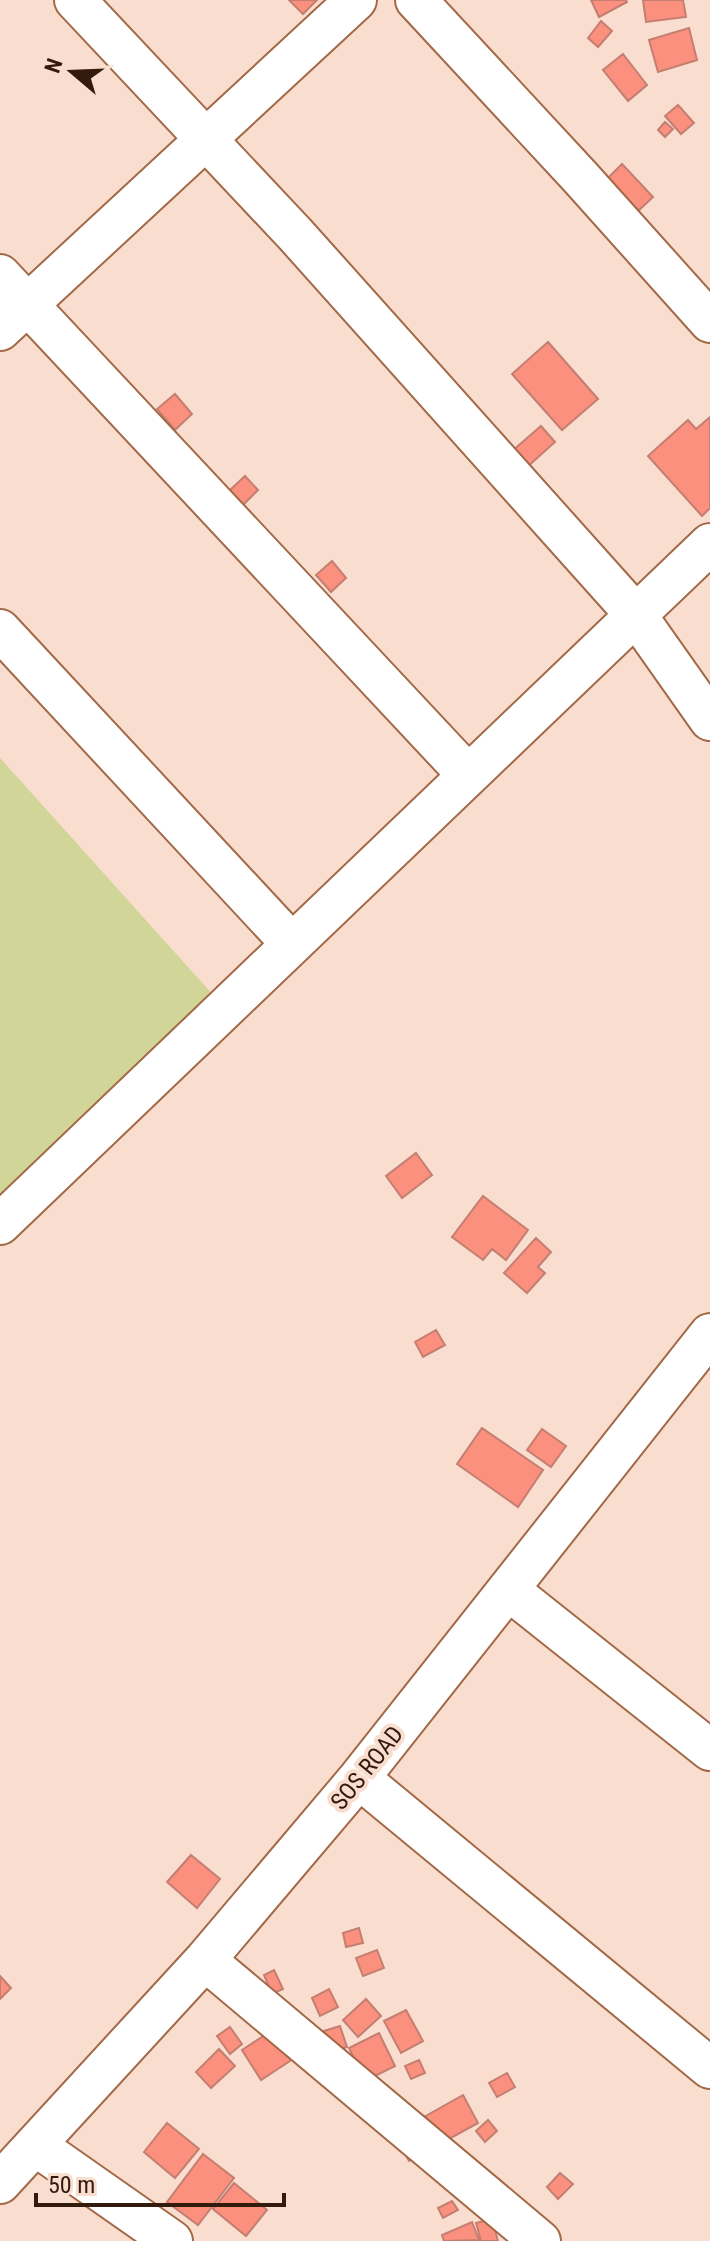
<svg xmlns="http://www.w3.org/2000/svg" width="710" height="2241" viewBox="0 0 710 2241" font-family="'Roboto Condensed',sans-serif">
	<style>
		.green { fill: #d1d597 }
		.building { fill: #fb907e; stroke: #c47e72; stroke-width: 2 }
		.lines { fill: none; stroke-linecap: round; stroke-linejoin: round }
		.minor-casing { stroke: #a36947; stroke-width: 44 }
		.minor { stroke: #fff; stroke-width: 40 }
		.labels { text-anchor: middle; stroke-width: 8; stroke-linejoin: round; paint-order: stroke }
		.street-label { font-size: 24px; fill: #321a0c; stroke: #f9decf }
	</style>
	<rect width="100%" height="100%" fill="#f9decf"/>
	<path class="green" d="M 0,758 L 232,1016 L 0,1221 Z"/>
	<path class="building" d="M 289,0 L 317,0 L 303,14 Z
		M 591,0 L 626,0 L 627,2 L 599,17 Z
		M 643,0 L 683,0 L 686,17 L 646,22 Z
		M 601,21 L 612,31 L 598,47 L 588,38 Z
		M 689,28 L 697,60 L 658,72 L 649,40 Z
		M 623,54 L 647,85 L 628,101 L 603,70 Z
		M 678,105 L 694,123 L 681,134 L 665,116 Z
		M 665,122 L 673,129 L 665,137 L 658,130 Z
		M 622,164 L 653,197 L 637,212 L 606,180 Z
		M 548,342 L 598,399 L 562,430 L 512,374 Z
		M 175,394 L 192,414 L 175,430 L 157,409 Z
		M 710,417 L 710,508 L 702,516 L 648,456 L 688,420 L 696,429 Z
		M 541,426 L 555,442 L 526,468 L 512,451 Z
		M 245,476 L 258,490 L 243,505 L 229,491 Z
		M 332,561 L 346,578 L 331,592 L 316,575 Z
		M 416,1153 L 432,1175 L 402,1198 L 386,1176 Z
		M 483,1196 L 528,1230 L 506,1260 L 492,1249 L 483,1260 L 452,1237 Z
		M 536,1238 L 551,1252 L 538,1267 L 545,1273 L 527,1293 L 504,1273 Z
		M 436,1330 L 445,1345 L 423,1357 L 415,1342 Z
		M 482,1428 L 543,1470 L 518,1507 L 457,1464 Z
		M 542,1429 L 566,1446 L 551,1467 L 527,1450 Z
		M 191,1855 L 220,1879 L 197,1908 L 167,1882 Z
		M 359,1928 L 363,1943 L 346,1947 L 343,1933 Z
		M 377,1950 L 384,1968 L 363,1976 L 356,1958 Z
		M 274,1970 L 283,1989 L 272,1994 L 264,1975 Z
		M 0,1976 L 11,1988 L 0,1999 Z
		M 329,1989 L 338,2007 L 320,2016 L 312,1998 Z
		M 366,1999 L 381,2016 L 358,2037 L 343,2020 Z
		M 406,2010 L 423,2041 L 401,2053 L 384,2021 Z
		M 340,2026 L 347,2047 L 331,2052 L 324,2031 Z
		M 230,2027 L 242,2044 L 230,2054 L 217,2036 Z
		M 277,2027 L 296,2057 L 261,2080 L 242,2050 Z
		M 379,2033 L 395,2066 L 365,2081 L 349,2048 Z
		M 219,2049 L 235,2066 L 211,2088 L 196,2072 Z
		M 419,2060 L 425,2073 L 411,2079 L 405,2066 Z
		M 507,2073 L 515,2087 L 497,2097 L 489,2083 Z
		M 463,2095 L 478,2123 L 409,2161 L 394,2134 Z
		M 488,2120 L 497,2131 L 485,2142 L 476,2131 Z
		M 167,2123 L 199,2149 L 175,2178 L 144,2152 Z
		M 203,2154 L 234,2178 L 198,2225 L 167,2202 Z
		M 560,2173 L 573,2184 L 558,2199 L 547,2187 Z
		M 234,2183 L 267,2210 L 246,2236 L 213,2209 Z
		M 452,2201 L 458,2210 L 443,2218 L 438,2208 Z
		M 492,2219 L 498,2241 L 481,2241 L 476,2223 Z
		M 472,2222 L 479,2240 L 444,2241 L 442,2235 Z"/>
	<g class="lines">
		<g class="minor-casing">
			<path id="minor" d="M 75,0 L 295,234 L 636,615 L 710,720
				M 416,0 L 581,178 L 710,322
				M 0,275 L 468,775
				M 0,330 L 356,0
				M 0,630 L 292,944
				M 0,1224 L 710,544
				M 510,1591 L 710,1750
				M 359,1778 L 710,2068
				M 205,1960 L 540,2241
				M 35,2145 L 172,2241
				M 0,2183 L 205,1960 L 359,1778 L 710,1334"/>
		</g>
		<use href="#minor" class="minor"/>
	</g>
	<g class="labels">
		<g class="street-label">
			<text transform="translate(367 1768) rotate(-51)" y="8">SOS ROAD</text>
		</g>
	</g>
	<g transform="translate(72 72) rotate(289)" stroke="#f9decf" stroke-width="6" paint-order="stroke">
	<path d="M0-6L14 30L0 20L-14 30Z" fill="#321a0c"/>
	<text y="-12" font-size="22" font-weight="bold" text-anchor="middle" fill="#321a0c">N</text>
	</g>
	<path d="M36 2193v12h248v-12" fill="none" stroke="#321a0c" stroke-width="4"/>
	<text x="48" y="2193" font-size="24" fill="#321a0c" stroke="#f9decf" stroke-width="6" paint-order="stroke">50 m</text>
</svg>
